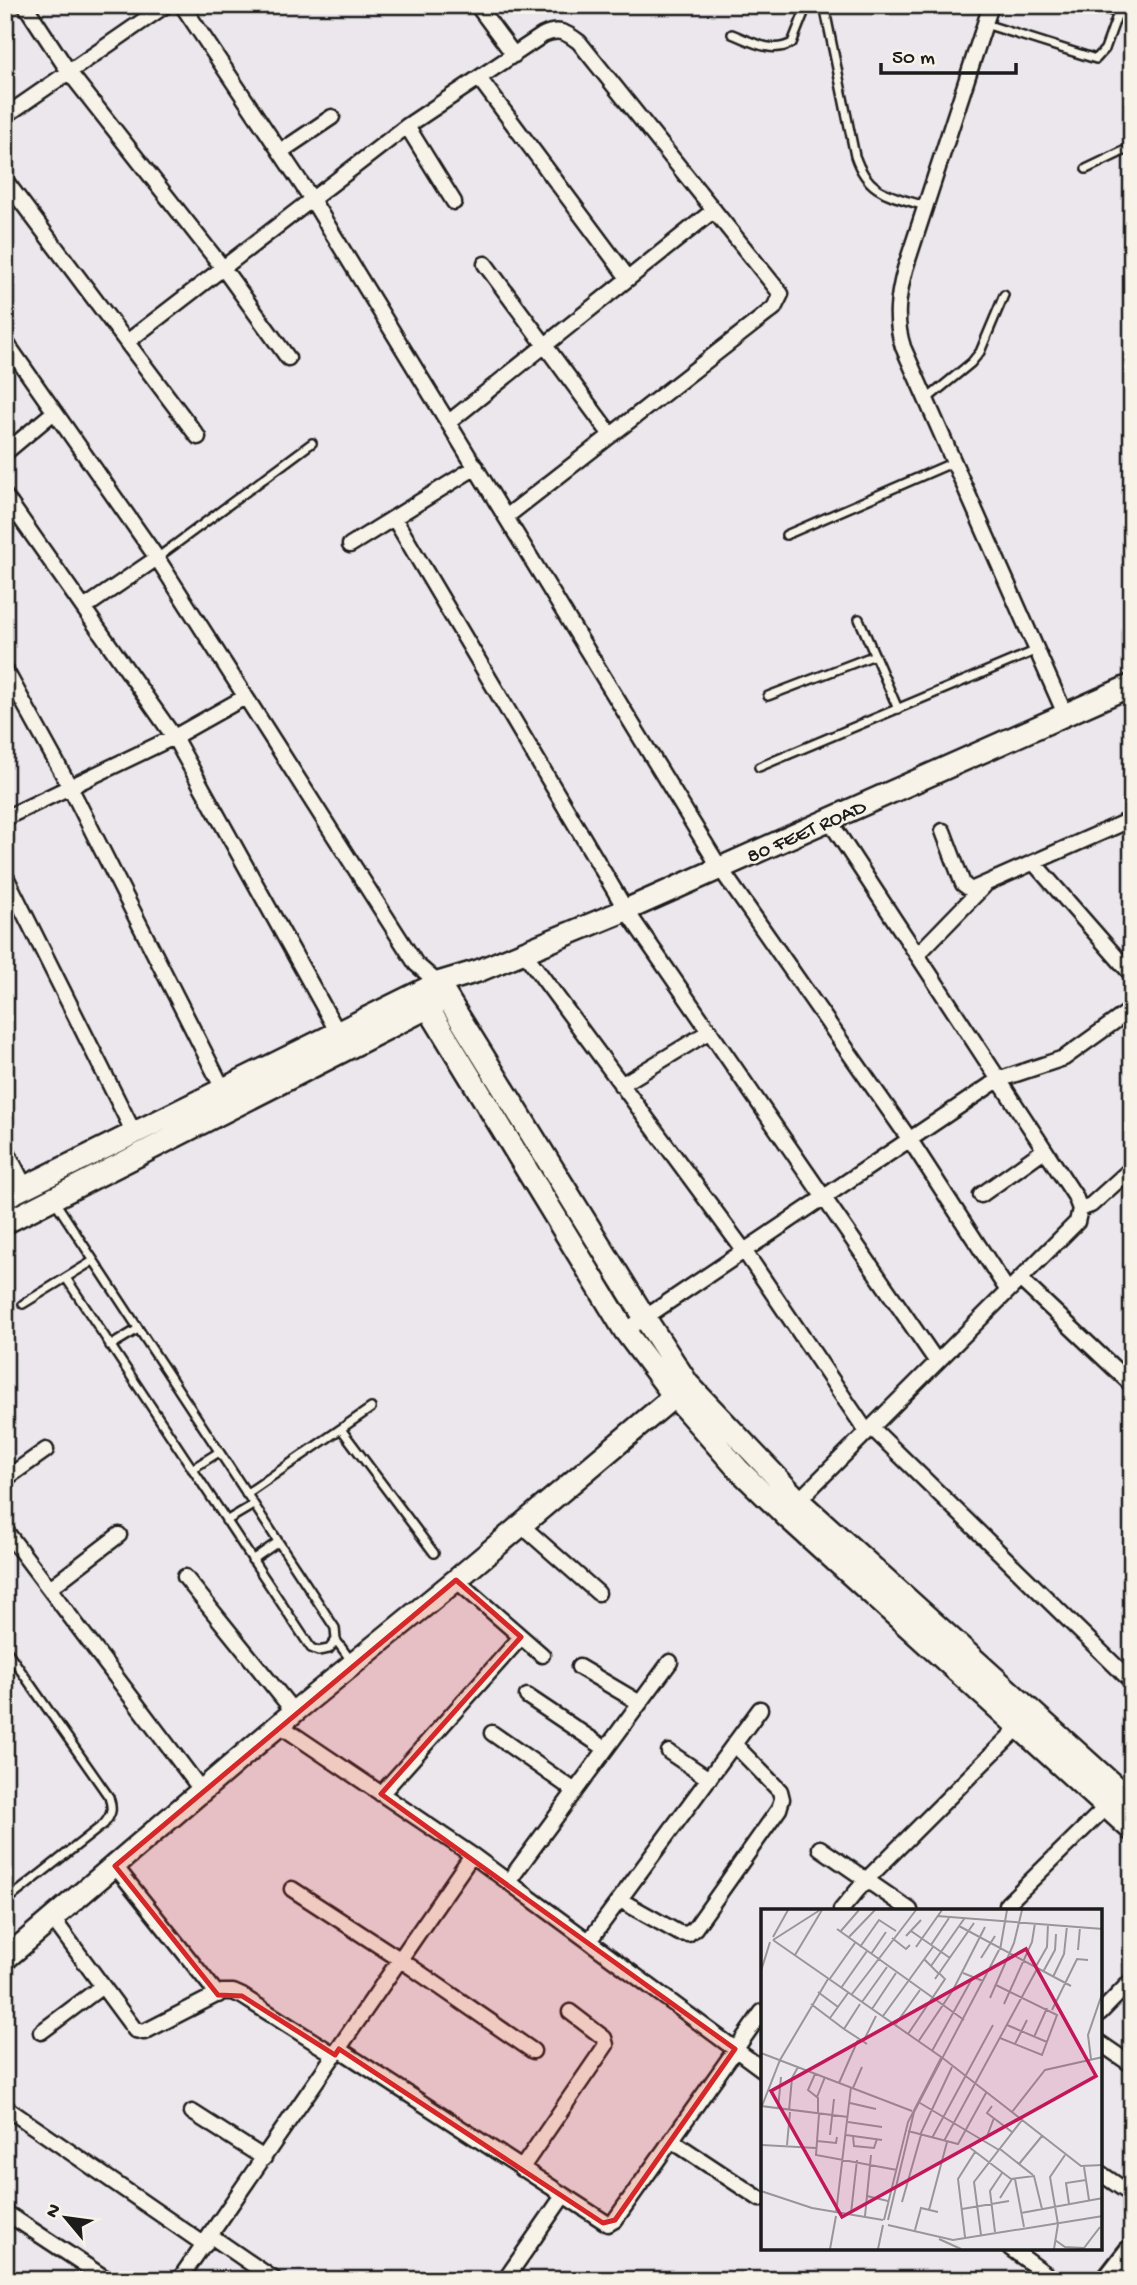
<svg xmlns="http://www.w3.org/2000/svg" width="1137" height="2285" viewBox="0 0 1137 2285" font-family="'Gochi Hand',sans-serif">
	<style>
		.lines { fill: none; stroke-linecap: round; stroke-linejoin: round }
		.lane-casing { stroke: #1c1c1c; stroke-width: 12 }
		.street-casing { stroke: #1c1c1c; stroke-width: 19 }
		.secondary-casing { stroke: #1c1c1c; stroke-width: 26 }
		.highway-casing { stroke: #1c1c1c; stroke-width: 32 }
		.lane { stroke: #f7f3e8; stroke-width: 7 }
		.street { stroke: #f7f3e8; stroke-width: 14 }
		.secondary { stroke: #f7f3e8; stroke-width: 21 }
		.highway { stroke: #f7f3e8; stroke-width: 26 }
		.marked { fill: #d62828; fill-opacity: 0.2; stroke: #d62828; stroke-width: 5; stroke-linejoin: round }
		.labels { text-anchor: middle; stroke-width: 5; stroke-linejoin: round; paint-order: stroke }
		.street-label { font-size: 21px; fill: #1c1c1c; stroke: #f7f3e8 }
		.inset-road { fill: none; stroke: #999599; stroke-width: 2 }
		.view { fill: #c2185b; fill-opacity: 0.15; stroke: #c2185b; stroke-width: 3.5 }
		.inset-edge { fill: none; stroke: #1c1c1c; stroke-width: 3.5 }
	</style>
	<rect width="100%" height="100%" fill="#ece6ed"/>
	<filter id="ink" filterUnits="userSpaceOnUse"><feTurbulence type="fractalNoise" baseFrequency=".0143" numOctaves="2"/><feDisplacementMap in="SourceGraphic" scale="14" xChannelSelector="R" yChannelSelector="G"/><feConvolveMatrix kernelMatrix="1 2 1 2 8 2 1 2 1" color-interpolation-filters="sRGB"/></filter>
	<g filter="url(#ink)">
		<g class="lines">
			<g class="lane-casing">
				<path id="lane" d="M 824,5 L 855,156 C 868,194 890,195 925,206
					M 1095,5 L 1132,18
					M 985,24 L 1096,59 L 1105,49 L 1118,13
					M 732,34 C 752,42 772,54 792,43 L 807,5
					M 1086,169 L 1132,147
					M 927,399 L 971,363 L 980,352 L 1004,295
					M 786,535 L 954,462
					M 157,558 L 312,443
					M 859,619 L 898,709
					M 768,696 L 875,655
					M 759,767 L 1037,650
					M 54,1200 L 335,1628 L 336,1640 L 329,1649 L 318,1651 L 311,1648 L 66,1278
					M 23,1304 L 93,1261
					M 110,1346 L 138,1329
					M 341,1429 L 434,1553
					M 192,1469 L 219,1452
					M 246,1494 L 371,1408
					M 226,1521 L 253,1505
					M 252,1560 L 278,1542
					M 336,1640 L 352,1662
					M 5,1648 L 109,1797 C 113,1809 112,1814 104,1824 L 5,1902"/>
			</g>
			<g class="street-casing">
				<path id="street" d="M 25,5 L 69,72 L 223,268 L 288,358
					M 182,5 L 311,198 L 720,868 L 910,1140 L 1008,1291
					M 477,5 L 514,55
					M 991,5 L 905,269 C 898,296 894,319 903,347 L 1065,714
					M 479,78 L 628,278
					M 5,116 L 166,5
					M 407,126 L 454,202
					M 280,152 L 332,117
					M 5,180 L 198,437
					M 485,264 L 611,435
					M 5,341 L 157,558 L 416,964 L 438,983
					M 127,342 L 407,126 L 543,35 C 558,28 566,32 579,42 L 781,294 L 774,308 L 506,517
					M 449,422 L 714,210
					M 5,453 L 54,412
					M 5,496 L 174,737 L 337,1031
					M 394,518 L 626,910 L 937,1362
					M 350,545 L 476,467
					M 84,608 L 157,558
					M 5,669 L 70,787 L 223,1089
					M 5,818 L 174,737 L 245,697
					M 943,831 L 963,884 L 971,890 L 1132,819
					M 1034,863 L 1132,975
					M 5,875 L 134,1133
					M 523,951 L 745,1252 L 867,1432
					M 917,955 L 984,886
					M 621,1085 L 710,1031
					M 5,1148 L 25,1187
					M 981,1195 L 1044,1150
					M 1080,1209 L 1091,1205 L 1132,1168
					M 1020,1279 L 1132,1385
					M 625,1331 L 998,1080 L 1064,1058 L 1132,1009
					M 872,1428 L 1132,1682
					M 5,1479 L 46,1450
					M 793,1506 L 1077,1222 L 1080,1209 L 1075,1196 L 829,820
					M 521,1525 L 598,1593
					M 5,1530 L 202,1791
					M 185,1577 L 294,1712
					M 456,1580 L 542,1655
					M 50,1588 L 119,1535
					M 579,1667 L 640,1703
					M 527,1696 L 606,1749
					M 281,1726 L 472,1855 L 762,2069
					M 492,1733 L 575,1791
					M 669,1752 L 709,1779
					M 381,1794 L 521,1637
					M 820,1848 L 910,1910
					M 115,1866 L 218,1995
					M 508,1882 L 670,1662
					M 292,1889 L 401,1960 L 533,2051
					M 620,1900 L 679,1933 L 688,1934 L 695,1928 L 779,1809 L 782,1799 L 780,1791 L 734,1744
					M 1007,1904 L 1111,1802
					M 841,1910 L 866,1880 L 1025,1721
					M 53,1919 L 135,2030 L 144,2032 L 222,1992 L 233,1992 L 242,1996 L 335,2055
					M 589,1941 L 760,1709
					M 1100,2013 L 1132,1980
					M 41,2032 L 101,1987
					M 1100,2043 L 1132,2065
					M 339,2049 L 608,2224 L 615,2220 L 762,2012
					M 5,2107 L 205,2245
					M 192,2112 L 264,2158
					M 671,2140 L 760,2199
					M 521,2169 L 606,2045 L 604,2038 L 570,2012
					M 1100,2173 L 1132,2195
					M 5,2212 L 108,2280
					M 211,2236 L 275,2280
					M 1010,2248 L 1054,2280
					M 179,2280 L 472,1855
					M 505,2280 L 563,2196"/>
			</g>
			<g class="secondary-casing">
				<path id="secondary" d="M 438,983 L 645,1318 L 688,1384 L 799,1501 L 1132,1802
					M 419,993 L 625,1331 L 674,1396 L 738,1469 L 785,1515 L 1132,1830
					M 5,1197 L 438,983 L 478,971 L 626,910 L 1132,685
					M 5,1223 L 441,1001
					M 5,1959 L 294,1712 L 456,1580 L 684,1388"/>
			</g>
			<g class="highway-casing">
				<path id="highway" d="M 1111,2280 L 1132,2253"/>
			</g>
			<use href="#lane" class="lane"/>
			<use href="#street" class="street"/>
			<use href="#secondary" class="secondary"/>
			<use href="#highway" class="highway"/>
		</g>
	</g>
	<path class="marked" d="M 456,1580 L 521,1637 L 381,1794 L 735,2049 L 615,2220 L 603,2223 L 339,2049 L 335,2055 L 242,1996 L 218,1995 L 115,1866 Z"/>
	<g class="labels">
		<g class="street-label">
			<text transform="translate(806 830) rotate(-24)" y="7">80 FEET ROAD</text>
		</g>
	</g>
	<g transform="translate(761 1909)">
		<rect width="341" height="341" fill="#ece6ed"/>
		<path class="inset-road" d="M 176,7 L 342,20M 198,17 L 310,77M 76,20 L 203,111M 150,22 L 189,49M 79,23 L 98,1M 145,27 L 160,11M 12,28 L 27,1M 87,29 L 114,1M 131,29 L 145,40 L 149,36M 12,31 L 59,1M 12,31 L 183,150 L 320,257 L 342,256M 170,36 L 188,9M 99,38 L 118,11 L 135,22M 155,38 L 181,1M 239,41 L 246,1M 317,41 L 319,18M 110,45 L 125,23M 34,46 L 61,1M 220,49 L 234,27M 163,50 L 178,65M 170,57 L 203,10M 274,59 L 286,38 L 287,15M 0,62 L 9,33M 282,63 L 294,41 L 295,25M 202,64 L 222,72M 292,68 L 303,45 L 306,17M 174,70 L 213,14M 68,71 L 94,34M 235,76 L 296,106 L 281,146 L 239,129M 80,79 L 106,42M 57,83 L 77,98M 91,85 L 155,1M 229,89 L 253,34 L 261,1M 101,93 L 126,58M 50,95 L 83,120 L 99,95M 243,95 L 271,33 L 274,14M 111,100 L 135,64M 291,101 L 316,50 L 327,51M 122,107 L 172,38M 69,109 L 87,84M 134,116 L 159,81M 246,116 L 286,133M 83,120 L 106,135M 147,125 L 184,70 L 178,64M 273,128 L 286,99M 102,133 L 115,107M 157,133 L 192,81 L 224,18M 254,135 L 266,111M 171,142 L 212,68M 0,144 L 151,202M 330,150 L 327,126 L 342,82M 54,165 L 47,181 L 57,189 L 57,205M 78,174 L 97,131M 92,179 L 101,158M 56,188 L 64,168M 89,194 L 115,200M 159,194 L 238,241M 0,197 L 87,208M 1,197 L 19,151 L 67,70M 231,197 L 226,204 L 251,223M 17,200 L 20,168M 28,202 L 31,169 L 37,158M 251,203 L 284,161 L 342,148M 58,205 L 55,246 L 136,261M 87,213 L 121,218M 147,222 L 197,235 L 225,184M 69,226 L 73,190M 85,226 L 121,231M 159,226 L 191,158M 92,227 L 93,237 L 113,239 L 116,230M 171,229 L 232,116M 225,230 L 233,209M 56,232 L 75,234 L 76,228M 183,232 L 276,60M 0,236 L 55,239M 26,236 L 29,203M 208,238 L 250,270 L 273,267 L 281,300M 239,240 L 272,266M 258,255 L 281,227M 323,258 L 328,291M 254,270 L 263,318M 0,282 L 51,299 L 122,311M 106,287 L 127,292M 239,289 L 251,270M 141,293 L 160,226M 308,295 L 305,274 L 325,271M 201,300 L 248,292M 168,301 L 186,233M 75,304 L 90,178M 90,304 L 96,251M 260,304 L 342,289M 104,307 L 110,246M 123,311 L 147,213 L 180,149M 127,311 L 153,203 L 238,41M 127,316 L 192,331 L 342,307M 154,321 L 160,299 L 177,303M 234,323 L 229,282 L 241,264M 220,326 L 213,273 L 261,211M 204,328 L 197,270 L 214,243M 178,330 L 200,340M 294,331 L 304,338 L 323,339 L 339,318M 69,340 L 75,307M 117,340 L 122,316M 293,340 L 297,315 L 289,268 L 304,246"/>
		<path class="view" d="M 265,40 L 335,167 L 81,308 L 10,182 Z"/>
		<rect width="341" height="341" class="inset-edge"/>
	</g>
	<rect width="1137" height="2285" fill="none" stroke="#f7f3e8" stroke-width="28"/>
	<rect x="14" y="14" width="1109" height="2257" fill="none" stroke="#1c1c1c" stroke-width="2.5" filter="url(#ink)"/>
	<g transform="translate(66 2218) rotate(299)" stroke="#f7f3e8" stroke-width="5" paint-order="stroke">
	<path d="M0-5L12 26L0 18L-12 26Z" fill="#1c1c1c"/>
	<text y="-10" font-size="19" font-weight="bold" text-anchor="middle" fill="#1c1c1c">N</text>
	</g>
	<path d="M881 63v10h135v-10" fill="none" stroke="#1c1c1c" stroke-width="3.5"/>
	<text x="892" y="63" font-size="21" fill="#1c1c1c" stroke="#f7f3e8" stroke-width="5" paint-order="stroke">50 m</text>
</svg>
